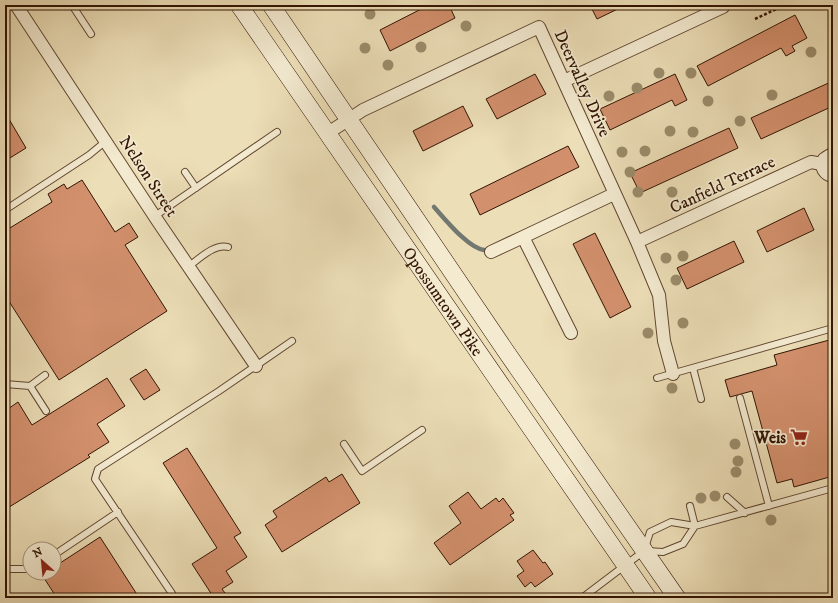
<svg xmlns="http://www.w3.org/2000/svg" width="838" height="603" viewBox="0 0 838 603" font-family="'IM FELL DW Pica',serif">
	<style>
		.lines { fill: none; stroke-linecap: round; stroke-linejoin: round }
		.stream { stroke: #727770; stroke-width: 4.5 }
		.building { fill: #d3906d; stroke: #321403 }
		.service-casing { stroke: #604630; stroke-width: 8 }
		.minor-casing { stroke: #604630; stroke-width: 14 }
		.secondary-casing { stroke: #321403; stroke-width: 18 }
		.path { stroke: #321403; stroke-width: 2.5; stroke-dasharray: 3 2; stroke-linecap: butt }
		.service { stroke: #f3ead0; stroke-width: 6 }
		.minor { stroke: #f3ead0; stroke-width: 12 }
		.secondary { stroke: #f3ead0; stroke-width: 17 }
		.tree { fill: #9b8c6b }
		.labels { text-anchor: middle; stroke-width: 3.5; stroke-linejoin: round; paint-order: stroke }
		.street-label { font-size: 17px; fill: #321403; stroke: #f3ead0 }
		.poi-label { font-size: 17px; font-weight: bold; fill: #321403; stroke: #f3ead0; text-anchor: end }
	</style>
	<rect width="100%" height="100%" fill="#ecdeb7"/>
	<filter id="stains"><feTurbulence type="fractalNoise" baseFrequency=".005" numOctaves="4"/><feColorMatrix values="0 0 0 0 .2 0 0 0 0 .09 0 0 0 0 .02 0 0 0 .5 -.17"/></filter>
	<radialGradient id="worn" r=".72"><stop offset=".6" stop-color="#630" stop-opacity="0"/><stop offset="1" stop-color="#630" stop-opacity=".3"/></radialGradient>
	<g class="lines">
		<path class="stream" d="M 434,207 C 445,219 468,248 484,250"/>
	</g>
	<path class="building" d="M 429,5 L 449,5 L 455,18 L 390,51 L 380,30 Z
		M 590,5 L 626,5 L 597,19 Z
		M 795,15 L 807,38 L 792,46 L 795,51 L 786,56 L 781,48 L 708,86 L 697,66 Z
		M 535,74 L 546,94 L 497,119 L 486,99 Z
		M 675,74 L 687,100 L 675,106 L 672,100 L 610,130 L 600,109 Z
		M 833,81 L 833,106 L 761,139 L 751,118 Z
		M 463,106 L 473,126 L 423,151 L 413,131 Z
		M 6,114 L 26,148 L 5,161 L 5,115 Z
		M 729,128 L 738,148 L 640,193 L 630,173 Z
		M 568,146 L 579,167 L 480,215 L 470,194 Z
		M 82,180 L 115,232 L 129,223 L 138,237 L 125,245 L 167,311 L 59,380 L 5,295 L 5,231 L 52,202 L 48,194 L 64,184 L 67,189 Z
		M 804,208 L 814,230 L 767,252 L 757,231 Z
		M 595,233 L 631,307 L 610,318 L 573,244 Z
		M 734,241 L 744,262 L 687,289 L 677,268 Z
		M 833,339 L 833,476 L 794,487 L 792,479 L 777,483 L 752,391 L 730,397 L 725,380 L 777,365 L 774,355 Z
		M 146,369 L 160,390 L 144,400 L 130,379 Z
		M 107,378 L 125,406 L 97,424 L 109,442 L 88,455 L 90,457 L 6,509 L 5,411 L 18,402 L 32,425 Z
		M 187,448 L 241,533 L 234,537 L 247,557 L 226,571 L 233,582 L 222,589 L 228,597 L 226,598 L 214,598 L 192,564 L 217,548 L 163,463 Z
		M 342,474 L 360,503 L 282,552 L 265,525 L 277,517 L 273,511 L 326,477 L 329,482 Z
		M 468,492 L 481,509 L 496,498 L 499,502 L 503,498 L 514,513 L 510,515 L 514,520 L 450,565 L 434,543 L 461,523 L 449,506 Z
		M 100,537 L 138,596 L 134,598 L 57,598 L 42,575 L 45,573 L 54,573 L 54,567 Z
		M 533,550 L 543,563 L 545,562 L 553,574 L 535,587 L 531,582 L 525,587 L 517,576 L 524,571 L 517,561 Z"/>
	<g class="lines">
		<g class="service-casing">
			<path id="service" d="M 72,5 L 91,34
				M 185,172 L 196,188
				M 5,210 L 89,155 L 106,141
				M 155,216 L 277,132
				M 189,266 C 199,259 215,243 228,247
				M 693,368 L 701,399
				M 657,378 L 833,328
				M 5,384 L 30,386 L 46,411
				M 30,386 L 45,375
				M 740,398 L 769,506
				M 344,444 L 362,471 L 422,430
				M 727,497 L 745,513
				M 690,506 L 695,526
				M 647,551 L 663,552 L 683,544 L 695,526
				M 54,555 L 118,512
				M 5,569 L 30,569
				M 175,598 L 95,479 L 98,469 L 219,391 L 292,341
				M 582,598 L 644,551 L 650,532 L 671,522 L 695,526 L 833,488"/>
		</g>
		<g class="minor-casing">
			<path id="minor" d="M 16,5 L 157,220 L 256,366
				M 564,81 L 723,7 L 722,5
				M 328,133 L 363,110 L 539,27 L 637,242 L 659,295 L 664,341 L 673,374
				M 833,154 C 830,155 827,157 824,159 C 819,167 825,175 833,176
				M 637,242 L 811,162 L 822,164
				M 491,252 L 523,237
				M 571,333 L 523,237 L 614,194"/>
		</g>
		<g class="secondary-casing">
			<g id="secondary">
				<path id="s1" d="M 239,5 L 648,598"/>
				<path d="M 271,5 L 505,350 L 677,598"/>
			</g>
		</g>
		<path class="path" d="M 755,19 L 785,5"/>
		<use href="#service" class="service"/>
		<use href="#minor" class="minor"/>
		<use href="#secondary" class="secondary"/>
	</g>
	<g class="tree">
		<circle cx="370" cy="14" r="5.5"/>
		<circle cx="466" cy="26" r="5.5"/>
		<circle cx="421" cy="47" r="5.5"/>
		<circle cx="365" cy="48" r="5.5"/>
		<circle cx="811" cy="52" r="5.5"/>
		<circle cx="388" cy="65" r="5.5"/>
		<circle cx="659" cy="73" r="5.5"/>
		<circle cx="691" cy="73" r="5.5"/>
		<circle cx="637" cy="88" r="5.5"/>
		<circle cx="772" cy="95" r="5.5"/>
		<circle cx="609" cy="96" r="5.5"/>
		<circle cx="708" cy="101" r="5.5"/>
		<circle cx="740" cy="121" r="5.5"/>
		<circle cx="670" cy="131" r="5.5"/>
		<circle cx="693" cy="132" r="5.5"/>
		<circle cx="645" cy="151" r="5.5"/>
		<circle cx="622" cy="152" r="5.5"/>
		<circle cx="630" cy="172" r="5.5"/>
		<circle cx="638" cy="192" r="5.5"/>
		<circle cx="672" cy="192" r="5.5"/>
		<circle cx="683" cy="256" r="5.5"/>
		<circle cx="666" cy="258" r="5.5"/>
		<circle cx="676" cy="280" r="5.5"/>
		<circle cx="683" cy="323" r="5.5"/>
		<circle cx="648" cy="333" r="5.5"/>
		<circle cx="672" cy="388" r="5.5"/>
		<circle cx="735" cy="444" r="5.5"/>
		<circle cx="738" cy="461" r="5.5"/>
		<circle cx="736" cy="472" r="5.5"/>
		<circle cx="715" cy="496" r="5.5"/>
		<circle cx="701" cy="498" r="5.5"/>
		<circle cx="771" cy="520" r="5.5"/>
	</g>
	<defs>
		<g id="supermarket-bare" transform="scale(1.38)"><path d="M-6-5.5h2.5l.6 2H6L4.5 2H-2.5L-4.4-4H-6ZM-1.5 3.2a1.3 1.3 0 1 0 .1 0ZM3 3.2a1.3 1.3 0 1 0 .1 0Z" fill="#8f2418" stroke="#f3ead0" stroke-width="2.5" paint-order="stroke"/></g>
	</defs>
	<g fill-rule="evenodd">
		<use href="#supermarket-bare" x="799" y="437"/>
	</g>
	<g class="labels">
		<g class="street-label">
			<text transform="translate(583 83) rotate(66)" y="6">Deervalley Drive</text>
			<text transform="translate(149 176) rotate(57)" y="6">Nelson Street</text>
			<text transform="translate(722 184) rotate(-25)" y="6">Canfield Terrace</text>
			<text dy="6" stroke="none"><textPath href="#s1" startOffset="360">Opossumtown Pike</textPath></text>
		</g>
		<g class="poi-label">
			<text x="786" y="443">Weis</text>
		</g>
	</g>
	<rect width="838" height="603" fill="none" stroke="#ecdeb7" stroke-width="20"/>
	<rect x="6" y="6" width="826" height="591" fill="none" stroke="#321403" stroke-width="2"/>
	<rect x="10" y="10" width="818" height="583" fill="none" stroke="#321403"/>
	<g transform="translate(42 561) rotate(333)"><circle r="19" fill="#f3ead0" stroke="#a6947e"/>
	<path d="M0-3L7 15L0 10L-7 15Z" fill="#8f2418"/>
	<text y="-6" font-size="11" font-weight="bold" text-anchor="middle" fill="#321403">N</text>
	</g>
	<rect width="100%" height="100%" filter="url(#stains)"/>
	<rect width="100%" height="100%" fill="url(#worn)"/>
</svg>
